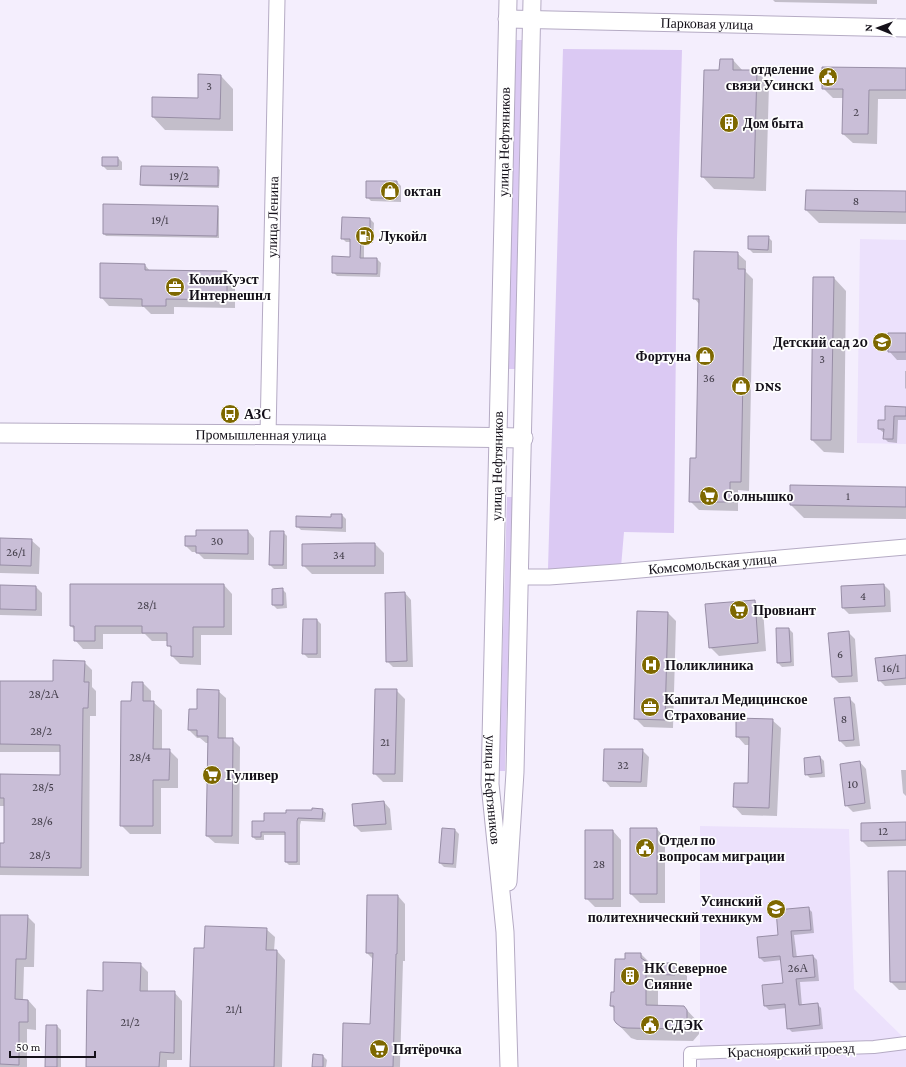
<svg xmlns="http://www.w3.org/2000/svg" width="906" height="1067" viewBox="0 0 906 1067" font-family="'Crimson Pro',serif">
	<style>
		.built { fill: #ece1fc }
		.green { fill: #dbc9f3 }
		.shadow { fill: #0003 }
		.building { fill: #c9bed7; stroke: #988ea6 }
		.lines { fill: none; stroke-linecap: round; stroke-linejoin: round }
		.minor-casing { stroke: #b5abc4; stroke-width: 14 }
		.tertiary-casing { stroke: #b5abc4; stroke-width: 17 }
		.secondary-casing { stroke: #b5abc4; stroke-width: 19 }
		.primary-casing { stroke: #b5abc4; stroke-width: 21 }
		.minor { stroke: #fff; stroke-width: 12 }
		.tertiary { stroke: #fff; stroke-width: 15 }
		.secondary { stroke: #fff; stroke-width: 17 }
		.primary { stroke: #fff; stroke-width: 19 }
		.labels { text-anchor: middle; stroke-width: 3.5; stroke-linejoin: round; paint-order: stroke }
		.number-label { font-size: 12px; fill: #413c48 }
		.street-label { font-size: 14px; fill: #141019; stroke: #fefefe }
		.poi-label { font-size: 14px; font-weight: bold; fill: #141019; stroke: #fefefe; text-anchor: start }
	</style>
	<rect width="100%" height="100%" fill="#f4eefd"/>
	<path class="built" d="M 860,239 L 906,240 L 906,444 L 857,443 Z
		M 700,826 L 849,829 L 854,989 L 906,1040 L 906,1067 L 700,1067 Z"/>
	<path class="green" d="M 515,40 L 522,40 L 515,369 L 508,369 Z
		M 563,49 L 682,50 L 677,239 L 674,533 L 624,532 L 621,567 L 548,569 Z
		M 507,497 L 513,497 L 505,771 L 499,771 Z"/>
	<path class="shadow" d="M 773,0 L 877,0 L 877,4 L 775,2 Z
		M 733,60 L 743,71 L 756,71 L 769,84 L 766,191 L 714,189 L 702,176 L 720,71 Z
		M 906,69 L 906,99 L 878,99 L 877,144 L 853,143 L 843,134 L 844,98 L 833,98 L 823,88 Z
		M 221,76 L 233,89 L 233,131 L 165,130 L 153,117 L 153,98 L 199,99 Z
		M 103,158 L 118,158 L 122,162 L 122,170 L 107,170 L 103,166 Z
		M 218,168 L 220,170 L 219,188 L 143,186 L 141,185 Z
		M 397,182 L 401,186 L 401,202 L 371,201 L 367,197 Z
		M 906,192 L 906,224 L 819,223 L 806,210 Z
		M 218,207 L 219,209 L 219,238 L 106,236 L 104,234 Z
		M 343,218 L 370,219 L 374,223 L 373,243 L 364,242 L 364,259 L 377,259 L 381,263 L 380,277 L 337,276 L 333,272 L 351,258 L 351,242 L 346,242 L 342,238 Z
		M 768,237 L 772,241 L 772,253 L 753,253 L 749,249 Z
		M 737,253 L 746,261 L 746,272 L 753,279 L 749,491 L 738,490 L 738,511 L 699,510 L 690,501 L 697,459 L 700,305 L 694,298 Z
		M 145,265 L 150,271 L 227,272 L 235,281 L 235,308 L 174,307 L 174,314 L 151,314 L 144,307 L 109,306 L 101,297 Z
		M 834,278 L 846,291 L 844,453 L 824,452 L 812,440 Z
		M 906,334 L 906,360 L 897,360 L 889,351 Z
		M 905,371 L 906,371 L 906,389 L 905,388 Z
		M 906,408 L 906,420 L 898,420 L 897,443 L 888,442 L 884,438 L 884,433 L 879,429 L 886,421 Z
		M 906,488 L 906,519 L 804,518 L 791,505 Z
		M 332,515 L 342,515 L 346,519 L 346,532 L 301,530 L 297,526 L 332,518 Z
		M 197,531 L 248,531 L 254,538 L 254,560 L 204,559 L 197,552 L 192,552 L 186,546 L 197,537 Z
		M 283,532 L 287,536 L 287,569 L 274,569 L 270,565 Z
		M 0,539 L 31,540 L 40,548 L 39,574 L 0,573 Z
		M 375,544 L 384,553 L 384,574 L 312,574 L 303,565 L 303,545 Z
		M 224,585 L 232,594 L 232,635 L 201,635 L 201,665 L 180,664 L 172,656 L 172,649 L 168,645 L 168,641 L 152,641 L 145,634 L 103,634 L 103,649 L 83,649 L 75,640 L 75,630 L 71,626 Z
		M 884,585 L 890,591 L 891,612 L 849,614 L 843,608 Z
		M 0,586 L 36,587 L 42,593 L 42,616 L 0,615 Z
		M 282,589 L 286,593 L 287,608 L 277,609 L 273,605 Z
		M 405,593 L 411,600 L 413,667 L 393,667 L 387,661 Z
		M 754,601 L 763,609 L 766,651 L 719,656 L 710,647 Z
		M 668,613 L 676,621 L 673,728 L 644,727 L 635,718 Z
		M 304,620 L 317,620 L 321,624 L 321,658 L 308,658 L 304,654 Z
		M 789,629 L 793,633 L 794,666 L 782,667 L 778,663 Z
		M 848,632 L 855,639 L 858,682 L 839,683 L 833,677 L 829,634 Z
		M 906,656 L 906,685 L 885,686 L 879,680 Z
		M 84,662 L 92,670 L 92,687 L 96,691 L 96,716 L 90,716 L 89,876 L 0,875 L 0,844 L 5,844 L 5,806 L 0,806 L 0,775 L 60,776 L 61,752 L 0,752 L 0,682 L 54,682 Z
		M 143,683 L 151,691 L 151,702 L 153,702 L 162,710 L 162,750 L 169,750 L 178,759 L 178,788 L 161,788 L 161,834 L 130,834 L 121,825 L 132,702 Z
		M 396,690 L 405,699 L 403,782 L 383,782 L 374,773 Z
		M 218,691 L 226,698 L 226,739 L 232,739 L 240,747 L 239,844 L 215,843 L 207,836 L 208,743 L 206,743 L 200,738 L 197,738 L 189,730 L 198,710 Z
		M 849,698 L 855,704 L 860,746 L 846,747 L 840,741 Z
		M 772,720 L 781,728 L 777,816 L 742,815 L 734,806 L 749,784 L 750,745 L 745,745 L 737,736 Z
		M 642,750 L 649,757 L 647,787 L 610,787 L 604,780 Z
		M 820,757 L 824,761 L 825,777 L 810,778 L 806,774 Z
		M 860,762 L 866,769 L 871,809 L 853,812 L 846,805 Z
		M 901,770 L 906,770 L 906,796 L 903,793 Z
		M 384,802 L 390,809 L 392,830 L 361,832 L 355,826 Z
		M 322,810 L 326,813 L 325,822 L 301,821 L 300,825 L 300,865 L 289,865 L 286,862 L 286,835 L 264,835 L 264,840 L 256,840 L 253,837 L 265,822 L 287,814 Z
		M 906,823 L 906,846 L 868,847 L 862,841 Z
		M 657,829 L 665,838 L 665,903 L 640,903 L 631,894 Z
		M 455,830 L 459,834 L 456,868 L 444,867 L 440,863 Z
		M 613,831 L 621,840 L 621,907 L 595,907 L 586,898 Z
		M 906,872 L 906,990 L 899,990 L 891,982 Z
		M 398,896 L 405,904 L 405,961 L 403,961 L 400,1067 L 343,1067 L 371,1025 L 373,959 L 367,953 Z
		M 808,908 L 812,912 L 814,933 L 794,935 L 797,958 L 813,956 L 817,960 L 819,981 L 800,982 L 802,1006 L 817,1004 L 821,1008 L 823,1029 L 792,1032 L 788,1028 L 786,1008 L 769,1010 L 765,1006 L 763,985 L 784,983 L 782,960 L 764,962 L 760,958 L 779,935 Z
		M 0,916 L 27,916 L 35,924 L 34,967 L 24,967 L 23,1000 L 28,1000 L 36,1009 L 36,1030 L 27,1029 L 27,1067 L 0,1067 Z
		M 266,929 L 275,937 L 274,951 L 277,951 L 285,960 L 282,1067 L 191,1067 L 205,949 Z
		M 641,954 L 653,966 L 662,972 L 675,964 L 687,976 L 687,987 L 658,986 L 658,1006 L 684,1007 L 699,1023 L 699,1034 L 693,1041 L 637,1040 L 631,1038 L 617,1023 L 615,1009 L 611,1006 L 626,960 Z
		M 140,964 L 148,972 L 148,992 L 174,992 L 182,1001 L 182,1060 L 167,1060 L 167,1067 L 87,1067 L 104,992 Z
		M 57,1026 L 61,1030 L 61,1067 L 46,1067 Z
		M 323,1056 L 327,1060 L 326,1067 L 313,1067 Z"/>
	<path class="building" d="M 720,59 L 733,59 L 733,70 L 757,70 L 754,178 L 701,177 L 704,70 L 719,70 Z
		M 822,67 L 906,68 L 906,90 L 869,90 L 868,134 L 842,134 L 843,89 L 822,89 Z
		M 198,74 L 221,75 L 220,119 L 152,117 L 152,97 L 198,98 Z
		M 102,157 L 118,157 L 118,166 L 102,166 Z
		M 141,166 L 218,167 L 218,186 L 140,185 Z
		M 366,181 L 397,181 L 397,198 L 366,198 Z
		M 806,190 L 906,191 L 906,212 L 805,210 Z
		M 103,204 L 218,206 L 217,236 L 103,234 Z
		M 342,217 L 370,218 L 370,239 L 361,239 L 360,258 L 377,258 L 377,274 L 332,273 L 332,256 L 350,257 L 350,239 L 341,239 Z
		M 748,236 L 769,236 L 768,250 L 748,249 Z
		M 694,251 L 738,252 L 738,269 L 745,269 L 741,482 L 730,482 L 730,502 L 689,502 L 690,458 L 696,458 L 699,299 L 693,299 Z
		M 100,263 L 145,264 L 145,270 L 227,271 L 227,300 L 166,299 L 166,306 L 142,306 L 142,299 L 100,298 Z
		M 813,277 L 834,277 L 831,440 L 811,440 Z
		M 888,333 L 906,333 L 906,352 L 888,352 Z
		M 885,406 L 906,407 L 906,416 L 894,416 L 893,439 L 883,439 L 884,429 L 878,429 L 878,420 L 885,420 Z
		M 790,485 L 906,487 L 906,507 L 790,505 Z
		M 331,514 L 342,514 L 342,528 L 296,527 L 296,516 L 331,517 Z
		M 196,530 L 248,530 L 248,554 L 196,553 L 196,546 L 185,546 L 185,536 L 196,536 Z
		M 270,531 L 284,531 L 283,565 L 269,565 Z
		M 0,538 L 32,539 L 31,566 L 0,565 Z
		M 356,543 L 375,543 L 375,566 L 302,566 L 302,544 Z
		M 70,584 L 224,584 L 224,627 L 193,627 L 193,657 L 171,656 L 171,646 L 167,646 L 167,633 L 142,633 L 142,626 L 95,626 L 95,641 L 74,641 L 74,626 L 70,626 Z
		M 884,584 L 885,606 L 842,608 L 841,586 Z
		M 0,585 L 36,586 L 36,610 L 0,609 Z
		M 283,588 L 283,605 L 272,605 L 272,589 Z
		M 405,592 L 407,661 L 386,662 L 385,593 Z
		M 755,600 L 758,643 L 709,648 L 705,604 Z
		M 637,611 L 668,612 L 665,720 L 634,719 Z
		M 303,619 L 317,619 L 317,654 L 302,654 Z
		M 776,628 L 789,628 L 791,662 L 777,663 Z
		M 849,631 L 852,676 L 832,677 L 828,633 Z
		M 906,655 L 906,678 L 878,681 L 875,658 Z
		M 53,660 L 85,661 L 84,682 L 89,682 L 88,708 L 83,708 L 81,868 L 0,867 L 0,843 L 4,843 L 4,798 L 0,798 L 0,774 L 60,775 L 60,745 L 0,744 L 0,681 L 53,681 Z
		M 132,682 L 143,682 L 143,701 L 154,701 L 153,749 L 170,749 L 169,780 L 153,780 L 153,826 L 120,826 L 121,701 L 131,701 Z
		M 197,689 L 219,690 L 218,738 L 233,738 L 232,836 L 206,836 L 208,736 L 197,736 L 197,730 L 188,730 L 189,709 L 197,709 Z
		M 375,689 L 397,689 L 395,774 L 373,774 Z
		M 850,697 L 854,740 L 839,741 L 834,698 Z
		M 736,718 L 773,719 L 769,808 L 733,807 L 734,783 L 748,783 L 749,737 L 736,737 Z
		M 604,749 L 643,749 L 641,782 L 603,781 Z
		M 820,756 L 822,773 L 805,775 L 804,758 Z
		M 860,761 L 865,803 L 845,806 L 840,764 Z
		M 384,801 L 386,824 L 354,826 L 352,804 Z
		M 312,808 L 323,809 L 322,819 L 298,818 L 297,821 L 297,862 L 285,862 L 285,832 L 261,832 L 261,837 L 252,837 L 252,821 L 264,821 L 264,813 L 286,813 L 286,810 L 312,810 Z
		M 906,822 L 906,840 L 861,841 L 861,823 Z
		M 442,828 L 455,829 L 453,864 L 439,863 Z
		M 630,828 L 657,828 L 657,894 L 630,894 Z
		M 585,830 L 613,830 L 613,899 L 585,899 Z
		M 888,871 L 906,871 L 906,982 L 890,982 Z
		M 367,895 L 398,895 L 397,954 L 396,954 L 393,1067 L 342,1067 L 343,1023 L 370,1024 L 373,953 L 366,953 Z
		M 809,907 L 811,930 L 791,931 L 793,957 L 813,955 L 815,977 L 796,979 L 799,1005 L 818,1003 L 820,1025 L 787,1029 L 785,1004 L 764,1006 L 762,985 L 783,983 L 780,956 L 759,958 L 757,937 L 778,935 L 776,910 Z
		M 0,915 L 28,915 L 26,959 L 16,959 L 15,999 L 28,1000 L 28,1022 L 19,1022 L 19,1065 L 0,1064 Z
		M 205,926 L 267,928 L 266,950 L 277,950 L 274,1067 L 190,1067 L 194,948 L 204,948 Z
		M 625,953 L 641,953 L 641,958 L 661,971 L 661,963 L 675,963 L 675,975 L 646,974 L 646,1005 L 684,1006 L 687,1010 L 687,1022 L 680,1029 L 627,1028 L 621,1027 L 616,1023 L 614,1020 L 614,1006 L 610,1006 L 611,992 L 614,992 L 615,959 L 625,959 Z
		M 103,962 L 141,963 L 140,991 L 175,991 L 174,1053 L 160,1052 L 159,1067 L 86,1067 L 87,990 L 103,991 Z
		M 46,1025 L 57,1025 L 57,1067 L 45,1067 Z
		M 313,1054 L 323,1055 L 323,1067 L 312,1067 Z"/>
	<g class="lines">
		<g class="minor-casing">
			<path id="minor" d="M 690,1067 L 690,1053 L 874,1047 L 906,1043"/>
		</g>
		<g class="tertiary-casing">
			<g id="tertiary">
				<path id="s1" d="M 268,435 L 277,0"/>
				<path id="s2" d="M 519,577 L 549,577 L 617,572 L 906,547"/>
			</g>
		</g>
		<g class="secondary-casing">
			<g id="secondary">
				<path id="s3" d="M 508,0 L 490,784 L 505,932 L 509,1067"/>
				<path id="s4" d="M 507,19 L 906,28"/>
				<path d="M 508,882 L 515,772 L 532,0"/>
			</g>
		</g>
		<g class="primary-casing">
			<g id="primary">
				<path id="s5" d="M 0,433 L 314,435 L 523,438"/>
			</g>
		</g>
		<use href="#minor" class="minor"/>
		<use href="#tertiary" class="tertiary"/>
		<use href="#secondary" class="secondary"/>
		<use href="#primary" class="primary"/>
	</g>
	<defs>
		<g id="civic-disc" transform="scale(1)"><circle r="9.5" fill="#7e6800" stroke="#fefefe"/><path d="M-.6-6.5H3V-4.5H.6V-3L4-1V1h2V6H-6V1h2V-1L-.6-3ZM-1.2 2.5V6h2.4V2.5Z" fill="#fff"/></g>
		<g id="building-disc" transform="scale(1)"><circle r="9.5" fill="#7e6800" stroke="#fefefe"/><path d="M-4-6H4V6H1V3H-1V6H-4ZM-2.5-4.3h1.7v1.8h-1.7ZM.8-4.3h1.7v1.8H.8ZM-2.5-1h1.7V.8h-1.7ZM.8-1h1.7V.8H.8Z" fill="#fff"/></g>
		<g id="shop-disc" transform="scale(1)"><circle r="9.5" fill="#7e6800" stroke="#fefefe"/><path d="M-5-2.5h2.3a2.7 3.5 0 0 1 5.4 0H5L5.5 6h-11ZM-1.5-2.5h3a1.5 2.3 0 0 0-3 0Z" fill="#fff"/></g>
		<g id="fuel-disc" transform="scale(1)"><circle r="9.5" fill="#7e6800" stroke="#fefefe"/><path d="M-5.5-6h7V0h2V4h1.3V-2.5L3-4.5l.8-.8L6-3V5H2.5V1h-1V6h-7ZM-4.2-4.7v3.2H.2V-4.7Z" fill="#fff"/></g>
		<g id="office-disc" transform="scale(1)"><circle r="9.5" fill="#7e6800" stroke="#fefefe"/><path d="M-6-3h4V-5.5h4V-3h4V5H-6ZM-1-4.5V-3h2v-1.5ZM-6 0V1H6V0Z" fill="#fff"/></g>
		<g id="school-disc" transform="scale(1)"><circle r="9.5" fill="#7e6800" stroke="#fefefe"/><path d="M0-5L7-2L0 1L-7-2ZM-4 1L0 2.5L4 1V4Q0 6-4 4Z" fill="#fff"/></g>
		<g id="bus-disc" transform="scale(1)"><circle r="9.5" fill="#7e6800" stroke="#fefefe"/><path d="M-5-6H5V4H4V6H2V4H-2V6H-4V4H-5ZM-3.5-4V0h7V-4ZM-3.5 1.2v1.5H-2V1.2ZM2 1.2v1.5H3.5V1.2Z" fill="#fff"/></g>
		<g id="supermarket-disc" transform="scale(1)"><circle r="9.5" fill="#7e6800" stroke="#fefefe"/><path d="M-6-5.5h2.5l.6 2H6L4.5 2H-2.5L-4.4-4H-6ZM-1.5 3.2a1.3 1.3 0 1 0 .1 0ZM3 3.2a1.3 1.3 0 1 0 .1 0Z" fill="#fff"/></g>
		<g id="hospital-disc" transform="scale(1)"><circle r="9.5" fill="#7e6800" stroke="#fefefe"/><path d="M-5-5h3v3.5h4V-5h3V5h-3V1.5h-4V5h-3Z" fill="#fff"/></g>
		<g id="university-disc" transform="scale(1)"><circle r="9.5" fill="#7e6800" stroke="#fefefe"/><path d="M0-5L7-2L0 1L-7-2ZM-4 1L0 2.5L4 1V4Q0 6-4 4Z" fill="#fff"/></g>
	</defs>
	<g fill-rule="evenodd">
		<use href="#civic-disc" x="828" y="77"/>
		<use href="#building-disc" x="729" y="123"/>
		<use href="#shop-disc" x="390" y="191"/>
		<use href="#fuel-disc" x="365" y="236"/>
		<use href="#office-disc" x="175" y="287"/>
		<use href="#school-disc" x="882" y="342"/>
		<use href="#shop-disc" x="705" y="356"/>
		<use href="#shop-disc" x="741" y="386"/>
		<use href="#bus-disc" x="230" y="414"/>
		<use href="#supermarket-disc" x="709" y="496"/>
		<use href="#supermarket-disc" x="739" y="610"/>
		<use href="#hospital-disc" x="651" y="665"/>
		<use href="#office-disc" x="650" y="707"/>
		<use href="#supermarket-disc" x="212" y="775"/>
		<use href="#civic-disc" x="645" y="848"/>
		<use href="#university-disc" x="776" y="909"/>
		<use href="#building-disc" x="630" y="976"/>
		<use href="#civic-disc" x="650" y="1025"/>
		<use href="#supermarket-disc" x="379" y="1049"/>
	</g>
	<g class="labels">
		<g class="number-label">
			<text x="209" y="90">3</text>
			<text x="856" y="116">2</text>
			<text x="179" y="180">19/2</text>
			<text x="856" y="205">8</text>
			<text x="160" y="224">19/1</text>
			<text x="822" y="363">3</text>
			<text x="709" y="382">36</text>
			<text x="848" y="500">1</text>
			<text x="217" y="545">30</text>
			<text x="16" y="556">26/1</text>
			<text x="339" y="559">34</text>
			<text x="863" y="600">4</text>
			<text x="147" y="609">28/1</text>
			<text x="840" y="658">6</text>
			<text x="891" y="672">16/1</text>
			<text x="44" y="698">28/2А</text>
			<text x="844" y="723">8</text>
			<text x="41" y="735">28/2</text>
			<text x="385" y="746">21</text>
			<text x="140" y="761">28/4</text>
			<text x="623" y="769">32</text>
			<text x="853" y="788">10</text>
			<text x="43" y="791">28/5</text>
			<text x="42" y="825">28/6</text>
			<text x="883" y="835">12</text>
			<text x="40" y="859">28/3</text>
			<text x="599" y="868">28</text>
			<text x="798" y="972">26А</text>
			<text x="234" y="1013">21/1</text>
			<text x="130" y="1026">21/2</text>
		</g>
		<g class="street-label">
			<text dy="5" stroke="none"><textPath href="#s4" startOffset="200">Парковая улица</textPath></text>
			<text transform="translate(504 142) rotate(-89)" y="5">улица Нефтяников</text>
			<text dy="5" stroke="none"><textPath href="#s1" startOffset="218">улица Ленина</textPath></text>
			<text dy="5" stroke="none"><textPath href="#s5" startOffset="261">Промышленная улица</textPath></text>
			<text transform="translate(497 466) rotate(-89)" y="5">улица Нефтяников</text>
			<text dy="5" stroke="none"><textPath href="#s2" startOffset="194">Комсомольская улица</textPath></text>
			<text dy="5" stroke="none"><textPath href="#s3" startOffset="790">улица Нефтяников</textPath></text>
			<text transform="translate(791 1050) rotate(-2)" y="5">Красноярский проезд</text>
		</g>
		<g class="poi-label">
			<text x="814" y="74" text-anchor="end">отделение<tspan x="814" dy="16">связи Усинск1</tspan></text>
			<text x="743" y="128">Дом быта</text>
			<text x="404" y="196">октан</text>
			<text x="379" y="241">Лукойл</text>
			<text x="189" y="284">КомиКуэст<tspan x="189" dy="16">Интернешнл</tspan></text>
			<text x="868" y="347" text-anchor="end">Детский сад 20</text>
			<text x="691" y="361" text-anchor="end">Фортуна</text>
			<text x="755" y="391">DNS</text>
			<text x="244" y="419">АЗС</text>
			<text x="723" y="501">Солнышко</text>
			<text x="753" y="615">Провиант</text>
			<text x="665" y="670">Поликлиника</text>
			<text x="664" y="704">Капитал Медицинское<tspan x="664" dy="16">Страхование</tspan></text>
			<text x="226" y="780">Гуливер</text>
			<text x="659" y="845">Отдел по<tspan x="659" dy="16">вопросам миграции</tspan></text>
			<text x="762" y="906" text-anchor="end">Усинский<tspan x="762" dy="16">политехнический техникум</tspan></text>
			<text x="644" y="973">НК Северное<tspan x="644" dy="16">Сияние</tspan></text>
			<text x="664" y="1030">СДЭК</text>
			<text x="393" y="1054">Пятёрочка</text>
		</g>
	</g>
	<g transform="translate(878 28) rotate(271)" stroke="#fefefe" stroke-width="3" paint-order="stroke">
	<path d="M0-3L7 15L0 10L-7 15Z" fill="#141019"/>
	<text y="-6" font-size="11" font-weight="bold" text-anchor="middle" fill="#141019">N</text>
	</g>
	<path d="M10 1051v6h85v-6" fill="none" stroke="#141019" stroke-width="2"/>
	<text x="16" y="1051" font-size="12" fill="#141019" stroke="#fefefe" stroke-width="3" paint-order="stroke">50 m</text>
</svg>
